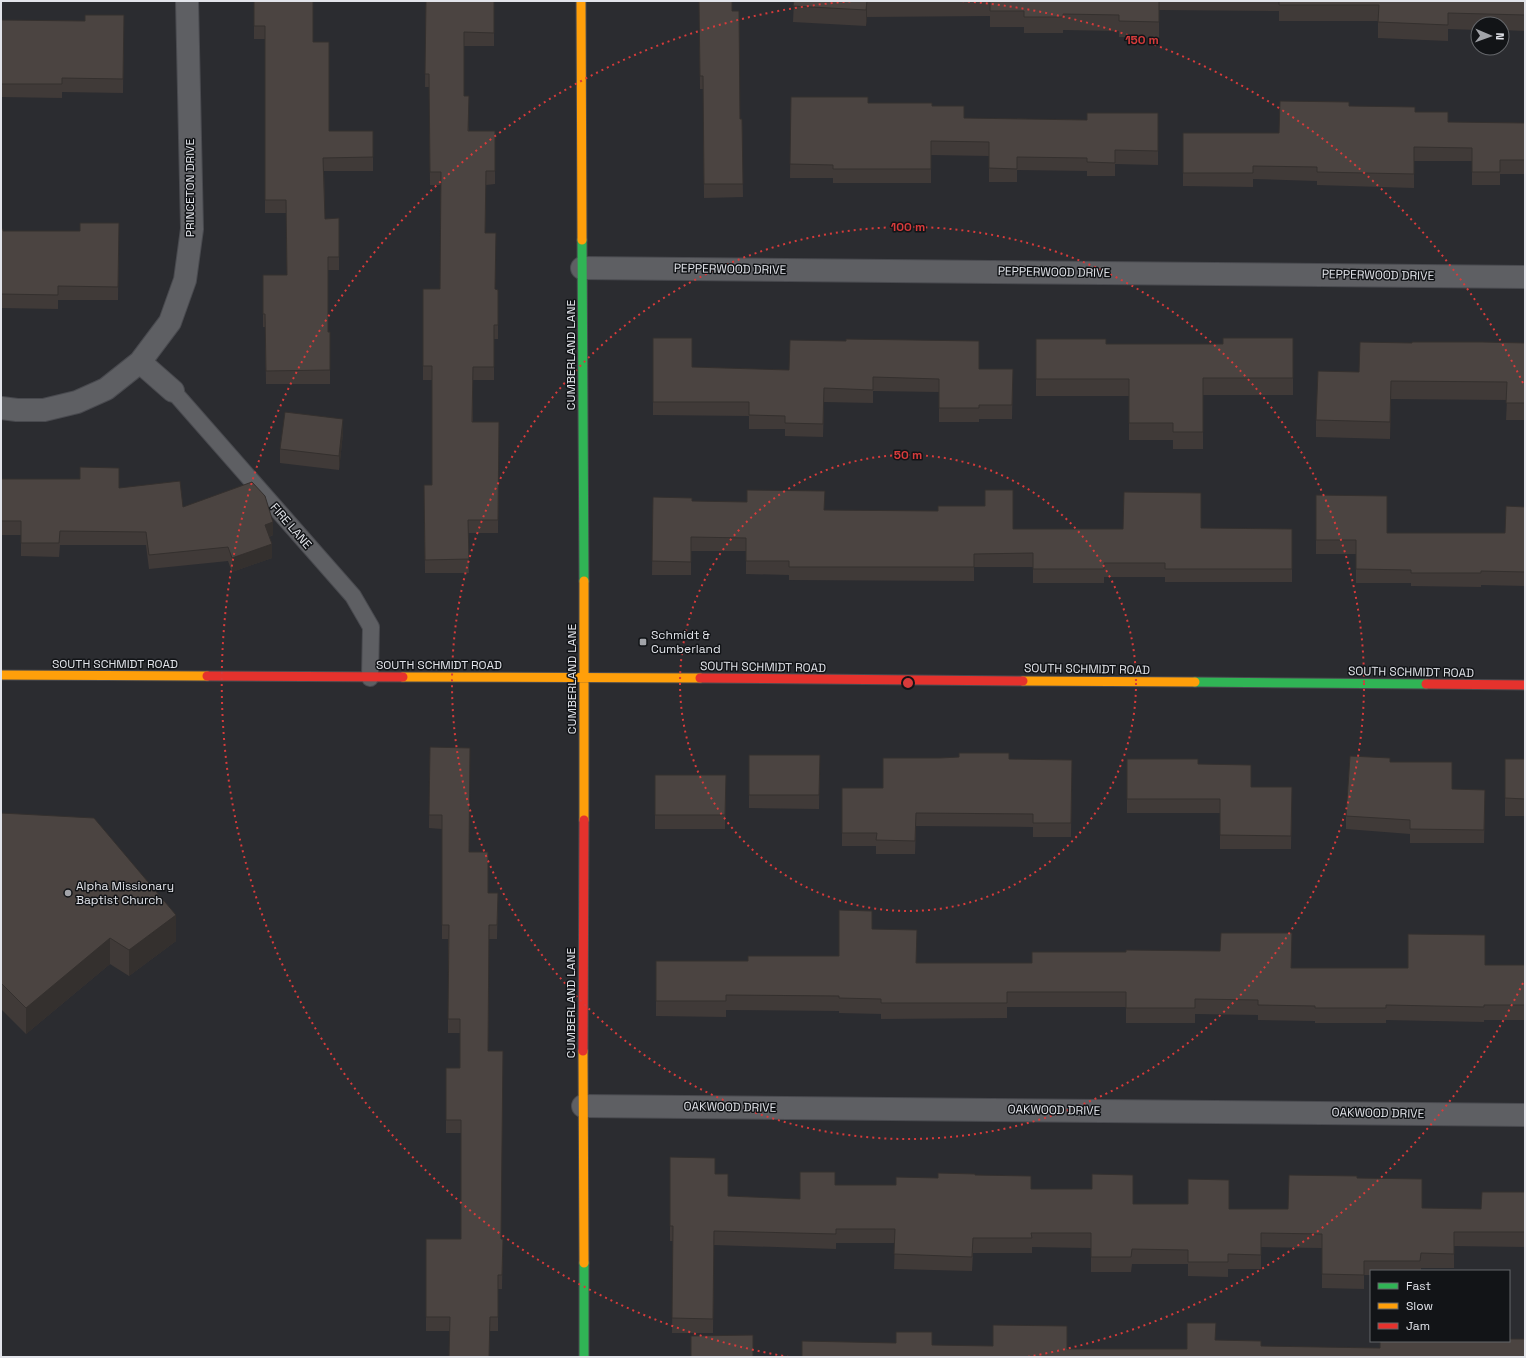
<svg xmlns="http://www.w3.org/2000/svg" width="1526" height="1358" viewBox="0 0 1526 1358" font-family="'Space Grotesk',sans-serif">
	<style>
		.lines { fill: none; stroke-linecap: round; stroke-linejoin: round }
		.lane-casing { stroke: #494a4f; stroke-width: 18 }
		.street-casing { stroke: #494a4f; stroke-width: 24 }
		.fast-casing { stroke: #494a4f; stroke-width: 11 }
		.slow-casing { stroke: #494a4f; stroke-width: 11 }
		.jam-casing { stroke: #494a4f; stroke-width: 11 }
		.lane { stroke: #5e5f63; stroke-width: 16 }
		.street { stroke: #5e5f63; stroke-width: 22 }
		.fast { stroke: #30b455; stroke-width: 9 }
		.slow { stroke: #ff9f0a; stroke-width: 9 }
		.jam { stroke: #e5322d; stroke-width: 9 }
		.wall { fill: #403a38 }
		.shaded-wall { fill: #34302e }
		.building { fill: #4b4441; stroke: #34302e }
		.ring { fill: none; stroke: #d73b3b; stroke-width: 2; stroke-dasharray: 2 4 }
		.poi-dot { fill: #a2a4a9; stroke: #121417; stroke-width: 1.5 }
		.labels { text-anchor: middle; stroke-width: 3; stroke-linejoin: round; paint-order: stroke }
		.street-label { font-size: 12px; fill: #e2e4ea; stroke: #121417 }
		.poi-label { font-size: 12px; fill: #e2e4ea; stroke: #121417; text-anchor: start }
		.centre { fill: #d73b3b; stroke: #121417; stroke-width: 2 }
		.ring-label { font-size: 12px; text-anchor: middle; font-weight: bold; fill: #d73b3b; stroke: #121417; stroke-width: 3; stroke-linejoin: round; paint-order: stroke }
	</style>
	<rect width="100%" height="100%" fill="#2b2c30"/>
	<g class="lines">
		<g class="lane-casing">
			<path id="lane" d="M 173,391 L 353,596 L 371,627 L 370,678"/>
		</g>
		<g class="street-casing">
			<path id="street" d="M 582,268 L 1525,277
				M 140,362 L 173,391
				M 1,408 L 17,410 L 44,410 L 77,402 L 106,389 L 140,362 L 170,322 L 185,280 L 192,229 L 187,1
				M 583,1106 L 1525,1115"/>
		</g>
		<g class="fast-casing">
			<path id="fast" d="M 582,240 L 584,581
				M 1195,682 L 1426,684
				M 584,1263 L 584,1357"/>
		</g>
		<g class="slow-casing">
			<path id="slow" d="M 581,1 L 582,240
				M 1,675 L 207,676
				M 403,677 L 700,678
				M 1023,681 L 1195,682
				M 584,820 L 584,581
				M 583,1051 L 584,1263"/>
		</g>
		<g class="jam-casing">
			<path id="jam" d="M 207,676 L 403,677
				M 700,678 L 1023,681
				M 1426,684 L 1525,685
				M 583,1051 L 584,820"/>
		</g>
		<use href="#lane" class="lane"/>
		<use href="#street" class="street"/>
		<use href="#fast" class="fast"/>
		<use href="#slow" class="slow"/>
		<use href="#jam" class="jam"/>
	</g>
	<path class="wall" d="M 254,1 L 313,42 L 329,131 L 373,131 L 373,171 L 324,171 L 325,219 L 339,218 L 339,270 L 328,270 L 328,332 L 330,332 L 330,384 L 266,384 L 265,327 L 263,327 L 263,275 L 287,275 L 286,213 L 265,213 L 265,39 L 254,39 Z
		M 426,1 L 494,1 L 494,46 L 464,46 L 464,96 L 469,131 L 495,131 L 495,184 L 486,185 L 485,233 L 495,289 L 498,290 L 498,339 L 494,339 L 494,380 L 473,380 L 473,422 L 499,422 L 498,533 L 468,533 L 469,573 L 425,573 L 424,485 L 432,485 L 432,380 L 423,380 L 423,289 L 440,289 L 441,185 L 430,185 L 429,87 L 425,87 Z
		M 665,1 L 732,1 L 732,11 L 740,119 L 742,119 L 743,197 L 704,198 L 703,89 L 700,89 L 699,2 L 665,2 Z
		M 794,1 L 1525,1 L 1525,31 L 1502,30 L 1502,24 L 1478,24 L 1478,30 L 1448,29 L 1448,41 L 1378,38 L 1378,21 L 1279,21 L 1279,11 L 1159,10 L 1159,38 L 1119,37 L 1119,31 L 1063,30 L 1063,33 L 1024,33 L 1024,27 L 990,27 L 990,16 L 867,17 L 866,26 L 793,22 Z
		M 124,15 L 123,93 L 62,92 L 62,98 L 1,97 L 1,20 L 85,21 Z
		M 791,97 L 868,103 L 932,106 L 964,118 L 1087,120 L 1158,113 L 1158,165 L 1115,164 L 1115,176 L 1087,176 L 1087,171 L 1017,170 L 1017,182 L 989,182 L 989,156 L 931,155 L 931,183 L 833,183 L 833,178 L 790,178 Z
		M 1349,106 L 1415,112 L 1448,122 L 1525,123 L 1525,174 L 1500,174 L 1500,185 L 1472,185 L 1472,161 L 1414,161 L 1414,188 L 1317,185 L 1317,181 L 1253,179 L 1253,187 L 1183,186 L 1183,133 L 1279,133 Z
		M 119,223 L 118,300 L 58,300 L 58,309 L 1,308 L 1,229 L 3,231 L 80,231 Z
		M 653,338 L 692,367 L 789,370 L 1013,369 L 1012,419 L 979,419 L 979,422 L 939,422 L 939,392 L 873,391 L 873,403 L 824,402 L 823,437 L 785,436 L 785,429 L 749,429 L 749,416 L 653,415 Z
		M 1293,338 L 1293,395 L 1203,395 L 1203,449 L 1173,449 L 1173,440 L 1129,440 L 1129,396 L 1036,396 L 1036,339 L 1106,344 L 1223,344 Z
		M 1412,343 L 1525,343 L 1525,420 L 1506,420 L 1507,400 L 1391,399 L 1390,439 L 1316,437 L 1316,420 L 1359,372 Z
		M 343,433 L 339,470 L 280,463 L 280,449 Z
		M 1,479 L 119,488 L 273,535 L 269,537 L 272,558 L 232,572 L 228,561 L 149,569 L 146,545 L 60,545 L 59,557 L 21,556 L 21,535 L 1,535 Z
		M 1316,495 L 1387,533 L 1505,533 L 1525,507 L 1525,586 L 1481,585 L 1481,587 L 1411,586 L 1411,583 L 1356,583 L 1356,554 L 1316,554 Z
		M 653,497 L 692,501 L 825,510 L 1013,529 L 1292,529 L 1292,582 L 1165,582 L 1165,577 L 1104,577 L 1104,583 L 1033,583 L 1033,567 L 974,567 L 974,581 L 789,580 L 789,575 L 746,574 L 746,551 L 691,551 L 691,575 L 652,575 Z
		M 430,747 L 469,852 L 488,893 L 498,893 L 497,939 L 489,939 L 488,1051 L 501,1239 L 503,1239 L 502,1289 L 498,1289 L 498,1331 L 426,1331 L 426,1239 L 461,1239 L 461,1133 L 446,1133 L 446,1068 L 460,1068 L 460,1033 L 448,1033 L 448,939 L 442,939 L 442,829 L 429,828 Z
		M 749,755 L 820,755 L 819,809 L 749,808 Z
		M 1009,759 L 1072,760 L 1071,837 L 1033,837 L 1033,827 L 916,826 L 915,854 L 876,854 L 876,846 L 842,846 L 842,788 L 883,788 Z
		M 1127,759 L 1198,764 L 1251,787 L 1292,787 L 1291,849 L 1220,849 L 1220,813 L 1127,813 Z
		M 1505,759 L 1525,759 L 1525,816 L 1505,816 Z
		M 1390,762 L 1452,789 L 1485,803 L 1484,843 L 1410,843 L 1410,834 L 1346,829 L 1346,816 Z
		M 655,775 L 726,775 L 725,829 L 655,829 Z
		M 1,813 L 176,941 L 129,976 L 110,964 L 26,1034 L 1,1009 Z
		M 872,929 L 917,963 L 1292,968 L 1408,968 L 1485,965 L 1525,965 L 1525,1020 L 1484,1020 L 1484,1022 L 1386,1020 L 1386,1023 L 1315,1023 L 1315,1021 L 1258,1020 L 1258,1015 L 1195,1014 L 1195,1023 L 1126,1023 L 1126,1007 L 1007,1007 L 1007,1018 L 881,1019 L 881,1014 L 839,1013 L 839,1011 L 726,1010 L 726,1017 L 656,1016 L 656,961 L 748,961 L 839,956 Z
		M 670,1157 L 715,1174 L 728,1196 L 800,1199 L 835,1185 L 896,1185 L 938,1178 L 975,1175 L 1031,1189 L 1133,1204 L 1229,1209 L 1288,1209 L 1357,1178 L 1422,1208 L 1481,1209 L 1525,1192 L 1525,1247 L 1454,1246 L 1454,1268 L 1421,1268 L 1421,1271 L 1371,1271 L 1371,1275 L 1364,1275 L 1364,1289 L 1322,1288 L 1322,1248 L 1261,1247 L 1261,1269 L 1228,1269 L 1228,1277 L 1188,1276 L 1188,1264 L 1132,1264 L 1131,1272 L 1091,1272 L 1091,1248 L 1032,1247 L 1032,1253 L 973,1253 L 972,1271 L 894,1269 L 895,1243 L 836,1243 L 836,1249 L 714,1245 L 713,1333 L 672,1333 L 673,1241 L 670,1241 Z"/>
	<path class="shaded-wall" d="M 867,1 L 867,17 L 866,26 L 866,10 Z
		M 1391,381 L 1391,399 L 1390,439 L 1390,422 Z
		M 343,419 L 343,433 L 339,470 L 339,456 Z
		M 273,522 L 273,535 L 265,538 L 265,525 Z
		M 272,544 L 272,558 L 232,572 L 232,558 Z
		M 176,915 L 176,941 L 129,976 L 129,950 Z
		M 110,938 L 110,964 L 26,1034 L 26,1008 Z"/>
	<path class="building" d="M 254,1 L 313,1 L 313,42 L 329,42 L 329,131 L 373,131 L 373,157 L 323,158 L 325,219 L 339,218 L 339,257 L 328,257 L 328,332 L 330,332 L 330,370 L 266,371 L 265,314 L 263,314 L 263,275 L 287,275 L 286,200 L 265,200 L 265,26 L 254,26 Z
		M 426,1 L 494,1 L 494,33 L 464,32 L 464,96 L 469,96 L 468,131 L 495,131 L 495,171 L 486,171 L 485,233 L 496,233 L 495,289 L 498,290 L 498,325 L 494,325 L 494,367 L 473,367 L 472,422 L 499,422 L 498,520 L 468,520 L 469,559 L 425,560 L 424,485 L 432,485 L 432,366 L 423,366 L 423,289 L 440,289 L 441,172 L 430,172 L 429,74 L 425,74 Z
		M 699,1 L 732,1 L 732,11 L 739,11 L 740,119 L 742,119 L 743,184 L 704,184 L 703,76 L 700,76 Z
		M 794,1 L 867,1 L 866,10 L 793,6 Z
		M 990,1 L 1159,1 L 1159,22 L 1119,21 L 1119,15 L 1063,14 L 1063,17 L 1024,17 L 1024,11 L 990,11 Z
		M 1279,1 L 1525,1 L 1525,15 L 1448,13 L 1448,25 L 1378,22 L 1379,5 L 1279,5 Z
		M 85,15 L 124,15 L 123,79 L 62,78 L 62,84 L 1,84 L 1,20 L 85,21 Z
		M 791,97 L 868,97 L 868,103 L 932,103 L 932,106 L 964,106 L 964,118 L 1087,120 L 1087,113 L 1158,113 L 1158,151 L 1115,150 L 1115,163 L 1087,162 L 1087,158 L 1017,157 L 1017,169 L 989,168 L 989,142 L 931,141 L 931,169 L 833,169 L 833,165 L 790,164 Z
		M 1280,101 L 1349,102 L 1349,106 L 1415,107 L 1415,112 L 1448,112 L 1448,122 L 1525,123 L 1525,160 L 1500,160 L 1500,172 L 1472,172 L 1472,148 L 1414,147 L 1414,174 L 1317,172 L 1317,167 L 1253,166 L 1253,173 L 1183,173 L 1183,133 L 1279,133 Z
		M 80,223 L 119,223 L 118,287 L 58,286 L 58,295 L 1,294 L 1,229 L 3,229 L 3,231 L 80,231 Z
		M 653,338 L 692,338 L 692,367 L 789,370 L 790,340 L 846,341 L 846,339 L 979,341 L 979,369 L 1013,369 L 1012,405 L 979,405 L 979,408 L 939,408 L 939,379 L 873,377 L 873,390 L 824,388 L 823,424 L 785,423 L 785,416 L 749,415 L 749,402 L 653,402 Z
		M 1223,338 L 1293,338 L 1293,378 L 1203,378 L 1203,432 L 1173,432 L 1173,423 L 1129,423 L 1129,379 L 1036,379 L 1036,339 L 1106,339 L 1106,344 L 1223,344 Z
		M 1360,342 L 1412,343 L 1412,342 L 1483,342 L 1525,343 L 1525,403 L 1506,403 L 1507,382 L 1391,381 L 1390,422 L 1316,420 L 1318,371 L 1359,372 Z
		M 285,412 L 343,419 L 339,456 L 280,449 Z
		M 80,467 L 119,468 L 119,488 L 180,481 L 183,507 L 252,482 L 265,496 L 273,522 L 265,525 L 272,544 L 232,558 L 228,547 L 149,555 L 146,532 L 60,531 L 59,543 L 21,543 L 21,521 L 1,521 L 1,479 L 80,479 Z
		M 747,490 L 825,491 L 824,510 L 938,511 L 938,506 L 985,506 L 985,490 L 1013,490 L 1013,529 L 1123,529 L 1124,492 L 1201,493 L 1201,528 L 1292,529 L 1292,569 L 1165,569 L 1165,563 L 1104,563 L 1104,569 L 1033,569 L 1033,553 L 974,554 L 974,567 L 789,567 L 789,561 L 746,561 L 746,538 L 691,537 L 691,562 L 652,561 L 653,497 L 692,498 L 692,501 L 747,502 Z
		M 1316,495 L 1387,496 L 1387,533 L 1505,533 L 1506,506 L 1525,507 L 1525,572 L 1481,571 L 1481,573 L 1411,573 L 1411,570 L 1356,569 L 1356,540 L 1316,540 Z
		M 430,747 L 470,748 L 469,852 L 488,852 L 488,893 L 498,893 L 497,925 L 489,925 L 488,1051 L 503,1051 L 501,1239 L 503,1239 L 502,1275 L 498,1275 L 498,1317 L 490,1317 L 489,1357 L 449,1357 L 450,1317 L 426,1317 L 426,1239 L 461,1239 L 461,1120 L 446,1120 L 446,1068 L 460,1068 L 460,1019 L 448,1019 L 449,925 L 442,925 L 442,815 L 429,815 Z
		M 959,753 L 1009,753 L 1009,759 L 1072,760 L 1071,823 L 1033,823 L 1033,814 L 916,813 L 915,841 L 876,840 L 877,833 L 842,833 L 842,788 L 883,788 L 883,758 L 940,758 L 959,757 Z
		M 749,755 L 820,755 L 819,795 L 749,795 Z
		M 1350,756 L 1390,758 L 1390,762 L 1452,762 L 1452,789 L 1485,790 L 1484,830 L 1410,829 L 1410,820 L 1346,816 Z
		M 1127,759 L 1198,759 L 1198,764 L 1251,765 L 1251,787 L 1292,787 L 1291,836 L 1220,835 L 1220,799 L 1127,799 Z
		M 1505,759 L 1525,759 L 1525,799 L 1505,798 Z
		M 655,775 L 726,775 L 725,815 L 655,815 Z
		M 1,813 L 94,818 L 176,915 L 129,950 L 110,938 L 26,1008 L 1,983 Z
		M 839,910 L 872,911 L 872,929 L 917,930 L 916,963 L 1032,963 L 1032,952 L 1126,952 L 1126,950 L 1220,951 L 1221,933 L 1292,933 L 1291,968 L 1408,968 L 1408,934 L 1485,935 L 1485,965 L 1525,965 L 1525,1005 L 1484,1005 L 1484,1007 L 1386,1005 L 1386,1008 L 1315,1008 L 1315,1006 L 1258,1005 L 1258,1000 L 1195,999 L 1195,1008 L 1126,1008 L 1126,992 L 1007,992 L 1007,1003 L 881,1003 L 881,999 L 839,998 L 839,996 L 726,995 L 726,1001 L 656,1001 L 656,961 L 748,961 L 748,956 L 839,956 Z
		M 670,1157 L 715,1158 L 715,1174 L 728,1174 L 728,1196 L 800,1199 L 800,1172 L 835,1172 L 835,1185 L 896,1185 L 896,1177 L 938,1178 L 938,1173 L 975,1174 L 975,1175 L 1031,1176 L 1031,1189 L 1092,1189 L 1092,1174 L 1133,1175 L 1133,1204 L 1188,1204 L 1188,1179 L 1229,1180 L 1229,1209 L 1288,1209 L 1289,1175 L 1357,1176 L 1357,1178 L 1422,1179 L 1422,1208 L 1481,1209 L 1482,1192 L 1525,1192 L 1525,1232 L 1454,1232 L 1454,1254 L 1421,1253 L 1420,1261 L 1364,1261 L 1364,1275 L 1322,1274 L 1322,1234 L 1261,1233 L 1261,1255 L 1228,1254 L 1228,1262 L 1188,1262 L 1188,1250 L 1132,1249 L 1131,1257 L 1091,1257 L 1091,1233 L 1031,1233 L 1032,1238 L 973,1238 L 972,1257 L 894,1254 L 895,1229 L 836,1229 L 836,1234 L 714,1231 L 713,1319 L 672,1318 L 673,1226 L 670,1226 Z
		M 1187,1323 L 1216,1323 L 1215,1340 L 1261,1341 L 1261,1346 L 1380,1348 L 1380,1341 L 1509,1341 L 1509,1339 L 1525,1339 L 1525,1357 L 802,1357 L 802,1341 L 896,1343 L 896,1332 L 932,1332 L 932,1345 L 993,1346 L 993,1325 L 1067,1326 L 1067,1349 L 1187,1349 Z
		M 753,1335 L 753,1357 L 691,1357 L 691,1336 Z"/>
	<g class="ring">
		<circle cx="908" cy="683" r="228"/>
		<circle cx="908" cy="683" r="456"/>
		<path d="M1523 983A684 684 0 0 1 1027 1357M789 1357A684 684 0 0 1 854 1M962 1A684 684 0 0 1 1523 383"/>
	</g>
	<g class="poi-dot">
		<rect x="639" y="638" width="8" height="8" rx="2"/>
		<circle cx="68" cy="893" r="4"/>
	</g>
	<g class="labels">
		<g class="street-label">
			<text transform="translate(190 188) rotate(-90)" y="4">PRINCETON DRIVE</text>
			<text transform="translate(730 269) rotate(1)" y="4">PEPPERWOOD DRIVE</text>
			<text transform="translate(1054 272) rotate(1)" y="4">PEPPERWOOD DRIVE</text>
			<text transform="translate(1378 275) rotate(1)" y="4">PEPPERWOOD DRIVE</text>
			<text transform="translate(571 355) rotate(-90)" y="4">CUMBERLAND LANE</text>
			<text transform="translate(291 526) rotate(49)" y="4">FIRE LANE</text>
			<text x="115" y="668">SOUTH SCHMIDT ROAD</text>
			<text x="439" y="669">SOUTH SCHMIDT ROAD</text>
			<text transform="translate(763 667) rotate(1)" y="4">SOUTH SCHMIDT ROAD</text>
			<text transform="translate(1087 669) rotate(1)" y="4">SOUTH SCHMIDT ROAD</text>
			<text transform="translate(1411 672) rotate(1)" y="4">SOUTH SCHMIDT ROAD</text>
			<text transform="translate(572 679) rotate(-90)" y="4">CUMBERLAND LANE</text>
			<text transform="translate(571 1003) rotate(-90)" y="4">CUMBERLAND LANE</text>
			<text transform="translate(730 1107) rotate(1)" y="4">OAKWOOD DRIVE</text>
			<text transform="translate(1054 1110) rotate(1)" y="4">OAKWOOD DRIVE</text>
			<text transform="translate(1378 1113) rotate(1)" y="4">OAKWOOD DRIVE</text>
		</g>
		<g class="poi-label">
			<text x="651" y="639">Schmidt &amp;<tspan x="651" dy="14">Cumberland</tspan></text>
			<text x="76" y="890">Alpha Missionary<tspan x="76" dy="14">Baptist Church</tspan></text>
		</g>
	</g>
	<circle cx="908" cy="683" r="6" class="centre"/>
	<g class="ring-label">
		<text x="1142" y="44">150 m</text>
		<text x="908" y="231">100 m</text>
		<text x="908" y="459">50 m</text>
	</g>
	<rect width="1526" height="1358" fill="none" stroke="#e2e4ea" stroke-width="4"/>
	<rect x="1370" y="1270" width="140" height="72" fill="#121417" stroke="#65676b"/>
	<rect x="1378" y="1283" width="20" height="6" fill="#30b455" stroke="#65676b"/>
	<text x="1406" y="1290" font-size="12" fill="#e2e4ea">Fast</text>
	<rect x="1378" y="1303" width="20" height="6" fill="#ff9f0a" stroke="#65676b"/>
	<text x="1406" y="1310" font-size="12" fill="#e2e4ea">Slow</text>
	<rect x="1378" y="1323" width="20" height="6" fill="#e5322d" stroke="#65676b"/>
	<text x="1406" y="1330" font-size="12" fill="#e2e4ea">Jam</text>
	<g transform="translate(1490 36) rotate(92)"><circle r="19" fill="#121417" stroke="#65676b"/>
	<path d="M0-3L7 15L0 10L-7 15Z" fill="#a2a4a9"/>
	<text y="-6" font-size="11" font-weight="bold" text-anchor="middle" fill="#e2e4ea">N</text>
	</g>
</svg>
